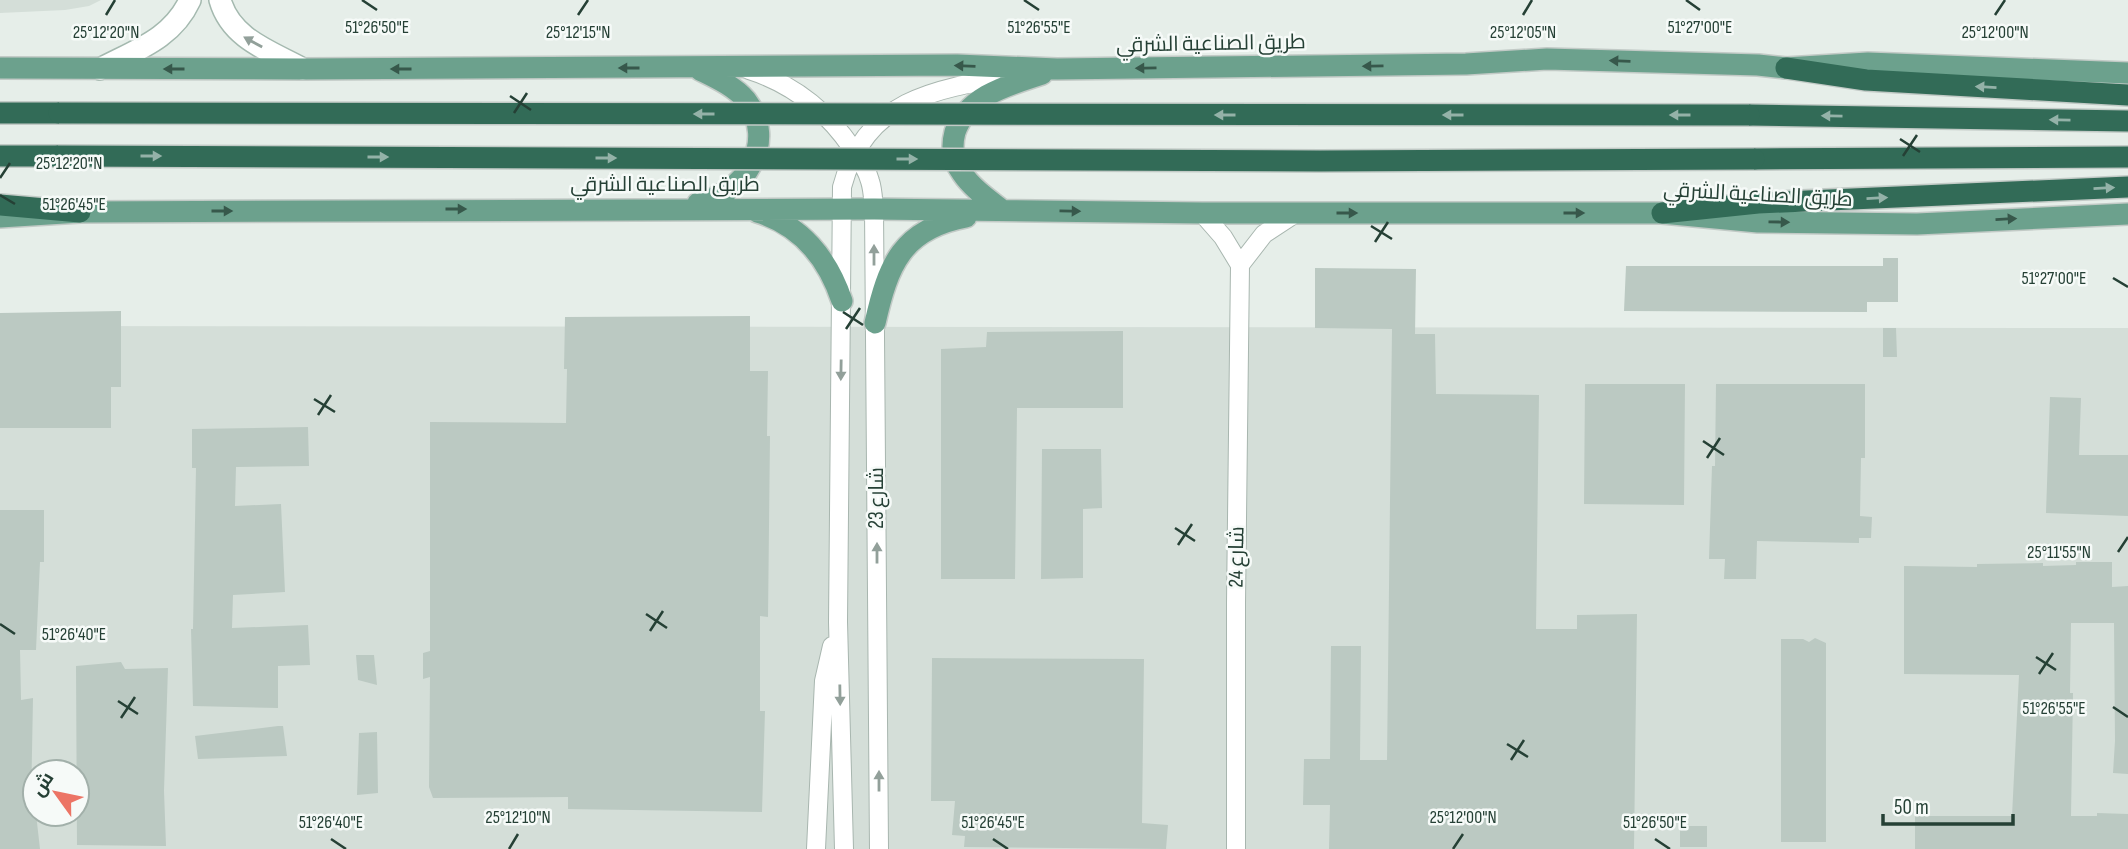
<svg xmlns="http://www.w3.org/2000/svg" width="2128" height="849" viewBox="0 0 2128 849" font-family="'Sofia Sans Condensed',Cairo,sans-serif">
	<style>
		.built { fill: #d4ded8; fill-rule: evenodd }
		.building { fill: #bbc9c2 }
		.lines { fill: none; stroke-linecap: round; stroke-linejoin: round }
		.street-casing { stroke: #a8b6af; stroke-width: 20 }
		.secondary-casing { stroke: #a4b9af; stroke-width: 24 }
		.primary-casing { stroke: #c2cac6; stroke-width: 24 }
		.highway-casing { stroke: #c2cac6; stroke-width: 24 }
		.street { stroke: #fff; stroke-width: 18 }
		.secondary { stroke: #fff; stroke-width: 21 }
		.primary { stroke: #6ca18d; stroke-width: 21 }
		.highway { stroke: #326b57; stroke-width: 21 }
		.highway-bridge-casing { stroke: #c2cac6; stroke-width: 24; stroke-linecap: butt }
		.highway-bridge { stroke: #326b57; stroke-width: 21 }
		.oneway { fill: #92a09a }
		.oneway2 { fill: #37584b }
		.oneway3 { fill: #94b2a8 }
		.ticks { fill: none; stroke: #254035; stroke-width: 2.5 }
		.labels { text-anchor: middle; stroke-width: 5; stroke-linejoin: round; paint-order: stroke }
		.street-label { font-size: 21px; fill: #254035; stroke: #f6faf8 }
		.ticks-label { font-size: 18px; text-anchor: middle; fill: #254035; stroke: #f6faf8; stroke-width: 5; stroke-linejoin: round; paint-order: stroke }
	</style>
	<rect width="100%" height="100%" fill="#e6eee9"/>
	<path class="built" d="M 0,0 L 101,0 L 89,6 L 65,10 L 0,13 Z
		M 0,326 L 2128,328 L 2128,849 L 0,849 ZM 35,772 L 77,772 L 77,814 L 35,814 Z"/>
	<path class="building" d="M 1883,258 L 1898,258 L 1898,302 L 1867,302 L 1867,312 L 1624,311 L 1626,266 L 1883,266 Z
		M 1315,268 L 1416,269 L 1415,334 L 1435,334 L 1436,394 L 1539,395 L 1536,629 L 1577,629 L 1577,615 L 1637,614 L 1634,849 L 1329,849 L 1330,805 L 1303,805 L 1304,759 L 1330,759 L 1331,646 L 1361,646 L 1360,760 L 1387,760 L 1392,329 L 1315,328 Z
		M 121,311 L 121,387 L 111,387 L 111,428 L 0,428 L 0,313 Z
		M 750,316 L 750,371 L 768,371 L 767,436 L 770,436 L 768,617 L 760,616 L 760,711 L 765,711 L 762,812 L 568,809 L 568,797 L 433,798 L 429,787 L 430,677 L 423,679 L 423,653 L 430,651 L 430,422 L 566,423 L 567,369 L 564,369 L 565,317 Z
		M 1883,328 L 1896,328 L 1897,357 L 1883,357 Z
		M 1123,331 L 1123,408 L 1017,408 L 1015,579 L 941,579 L 941,349 L 986,347 L 987,332 Z
		M 1585,384 L 1685,384 L 1684,505 L 1584,504 Z
		M 1716,384 L 1865,384 L 1865,458 L 1861,458 L 1860,516 L 1872,517 L 1871,538 L 1859,538 L 1859,543 L 1757,541 L 1756,579 L 1724,579 L 1725,559 L 1709,559 L 1712,466 L 1715,466 Z
		M 2050,397 L 2081,398 L 2079,455 L 2128,455 L 2128,516 L 2046,513 Z
		M 308,427 L 309,466 L 236,467 L 235,506 L 281,504 L 285,592 L 233,595 L 232,628 L 308,625 L 310,665 L 278,666 L 278,708 L 193,706 L 191,629 L 193,629 L 196,468 L 192,468 L 192,429 Z
		M 1042,449 L 1101,449 L 1102,508 L 1083,509 L 1083,578 L 1041,579 Z
		M 0,510 L 44,510 L 44,562 L 40,562 L 36,650 L 20,650 L 21,700 L 33,698 L 31,805 L 35,805 L 40,849 L 0,849 Z
		M 2076,562 L 2112,562 L 2112,587 L 2128,586 L 2128,774 L 2113,773 L 2115,741 L 2114,623 L 2071,623 L 2070,693 L 2073,693 L 2071,816 L 2097,816 L 2097,813 L 2128,814 L 2128,849 L 1915,849 L 1915,816 L 2012,816 L 2019,675 L 1904,674 L 1904,566 L 1977,567 L 1977,564 L 2043,563 L 2043,566 L 2076,565 Z
		M 1815,638 L 1826,643 L 1826,842 L 1781,842 L 1781,639 L 1803,639 L 1809,642 Z
		M 356,655 L 374,655 L 377,685 L 358,680 Z
		M 932,658 L 1144,659 L 1142,823 L 1168,825 L 1166,849 L 964,847 L 965,836 L 952,835 L 955,801 L 931,801 Z
		M 121,662 L 125,669 L 168,668 L 164,791 L 166,846 L 77,845 L 76,666 Z
		M 278,726 L 283,726 L 287,756 L 198,759 L 195,736 Z
		M 377,732 L 378,793 L 357,795 L 359,733 Z
		M 1680,826 L 1707,826 L 1707,847 L 1680,847 Z"/>
	<g class="lines">
		<g class="street-casing">
			<path id="street" d="M 749,70 C 793,84 826,110 852,148 C 860,159 867,169 870,181 C 873,190 873,200 874,209 L 879,849
				M 1202,213 L 1223,237 L 1240,265 L 1236,603 L 1236,849
				M 1240,265 L 1264,234 L 1296,213
				M 816,849 L 824,681 L 832,646
				M 844,849 L 838,622 L 842,187 C 866,96 941,88 1020,75"/>
		</g>
		<g class="secondary-casing">
			<path id="secondary" d="M 220,0 C 231,39 270,51 303,69
				M 100,69 C 136,50 172,39 190,0"/>
		</g>
		<g class="primary-casing">
			<path id="primary" d="M 0,68 L 303,69 L 957,65 L 1057,69 L 1466,64 L 1547,59 L 1758,65 L 1786,68 L 1868,63 L 2128,73
				M 698,203 C 745,194 778,142 746,100 C 734,86 716,78 700,70
				M 1002,210 C 988,199 972,188 962,173 C 953,161 951,147 955,132 C 968,95 1009,85 1042,74
				M 757,212 C 801,225 828,259 842,301
				M 0,217 L 80,212 L 874,209 L 1202,213 L 1662,213 L 1758,222 L 1917,224 L 2128,214
				M 875,323 C 888,265 902,229 966,217"/>
		</g>
		<g class="highway-casing">
			<path id="highway" d="M 1786,68 L 1866,80 L 2128,95
				M 0,113 L 59,113
				M 1749,115 L 2128,121
				M 0,156 L 58,156
				M 1754,159 L 2128,157
				M 0,205 L 80,212
				M 1662,213 L 1758,203 L 2128,187"/>
		</g>
		<use href="#street" class="street"/>
		<use href="#secondary" class="secondary"/>
		<use href="#primary" class="primary"/>
		<use href="#highway" class="highway"/>
		<g class="highway-bridge-casing">
			<path id="highway-bridge" d="M 59,113 L 1749,115
				M 58,156 L 1320,161 L 1754,159"/>
		</g>
		<use href="#highway-bridge" class="highway-bridge"/>
	</g>
	<defs><path id="oneway-solid" d="M-6-.8H1V-3.2L6.5 0L1 3.2V.8H-6Z" transform="scale(1.75)"/></defs>
	<g class="oneway">
		<use href="#oneway-solid" transform="translate(253 42) rotate(-151)"/>
		<use href="#oneway-solid" transform="translate(874 255) rotate(-90)"/>
		<use href="#oneway-solid" transform="translate(841 370) rotate(91)"/>
		<use href="#oneway-solid" transform="translate(877 553) rotate(-90)"/>
		<use href="#oneway-solid" transform="translate(840 695) rotate(89)"/>
		<use href="#oneway-solid" transform="translate(879 781) rotate(-90)"/>
	</g>
	<g class="oneway2">
		<use href="#oneway-solid" transform="translate(1620 61) rotate(-178)"/>
		<use href="#oneway-solid" transform="translate(965 66) rotate(-178)"/>
		<use href="#oneway-solid" transform="translate(1373 66) rotate(179)"/>
		<use href="#oneway-solid" transform="translate(629 68) rotate(180)"/>
		<use href="#oneway-solid" transform="translate(1146 68) rotate(179)"/>
		<use href="#oneway-solid" transform="translate(174 69) rotate(-180)"/>
		<use href="#oneway-solid" transform="translate(401 69) rotate(180)"/>
		<use href="#oneway-solid" transform="translate(456 209)"/>
		<use href="#oneway-solid" transform="translate(222 211)"/>
		<use href="#oneway-solid" transform="translate(1070 211) rotate(1)"/>
		<use href="#oneway-solid" transform="translate(1347 213)"/>
		<use href="#oneway-solid" transform="translate(1574 213)"/>
		<use href="#oneway-solid" transform="translate(2006 219) rotate(-3)"/>
		<use href="#oneway-solid" transform="translate(1779 222) rotate(1)"/>
	</g>
	<g class="oneway3">
		<use href="#oneway-solid" transform="translate(1986 87) rotate(-177)"/>
		<use href="#oneway-solid" transform="translate(704 114) rotate(-180)"/>
		<use href="#oneway-solid" transform="translate(1225 115) rotate(-180)"/>
		<use href="#oneway-solid" transform="translate(1453 115) rotate(-180)"/>
		<use href="#oneway-solid" transform="translate(1680 115) rotate(-180)"/>
		<use href="#oneway-solid" transform="translate(1832 116) rotate(-179)"/>
		<use href="#oneway-solid" transform="translate(2060 120) rotate(-179)"/>
		<use href="#oneway-solid" transform="translate(151 156)"/>
		<use href="#oneway-solid" transform="translate(378 157)"/>
		<use href="#oneway-solid" transform="translate(606 158)"/>
		<use href="#oneway-solid" transform="translate(907 159)"/>
		<use href="#oneway-solid" transform="translate(2104 188) rotate(-3)"/>
		<use href="#oneway-solid" transform="translate(1877 198) rotate(-3)"/>
	</g>
	<path class="ticks" d="M 362,0 L 377,10M 1024,0 L 1039,10M 1686,0 L 1700,10M 106,15 L 115,0M 578,15 L 588,0M 1523,15 L 1532,0M 1995,15 L 2005,0M 510,96 L 531,110M 514,113 L 527,93M 1900,139 L 1920,152M 1903,156 L 1917,135M 0,178 L 10,163M 0,195 L 15,204M 1371,226 L 1392,239M 1375,242 L 1388,222M 2113,278 L 2128,287M 843,312 L 863,325M 846,329 L 860,308M 314,399 L 335,412M 318,415 L 331,395M 1703,441 L 1724,455M 1707,458 L 1720,438M 1175,528 L 1195,541M 1178,545 L 1192,524M 2118,552 L 2128,537M 646,614 L 667,628M 0,624 L 15,634M 650,631 L 663,611M 2036,657 L 2056,670M 2039,674 L 2053,653M 118,701 L 138,714M 2113,707 L 2128,717M 121,718 L 135,697M 1507,744 L 1528,757M 1511,760 L 1524,740M 331,839 L 346,849M 993,839 L 1008,849M 1655,839 L 1670,849M 509,849 L 518,834M 1453,849 L 1463,834"/>
	<g class="labels">
		<g class="street-label">
			<text transform="translate(1211 43) rotate(-1)" y="7">طريق الصناعية الشرقي</text>
			<text x="665" y="191">طريق الصناعية الشرقي</text>
			<text transform="translate(1758 194) rotate(3)" y="7">طريق الصناعية الشرقي</text>
			<text transform="translate(876 498) rotate(-90)" y="7">شارع 23</text>
			<text transform="translate(1236 557) rotate(-89)" y="7">شارع 24</text>
		</g>
	</g>
	<g class="ticks-label">
		<text x="377" y="33">51°26'50"E</text>
		<text x="1039" y="33">51°26'55"E</text>
		<text x="1700" y="33">51°27'00"E</text>
		<text x="106" y="38">25°12'20"N</text>
		<text x="578" y="38">25°12'15"N</text>
		<text x="1523" y="38">25°12'05"N</text>
		<text x="1995" y="38">25°12'00"N</text>
		<text x="69" y="169">25°12'20"N</text>
		<text x="74" y="210">51°26'45"E</text>
		<text x="2054" y="284">51°27'00"E</text>
		<text x="2059" y="558">25°11'55"N</text>
		<text x="74" y="640">51°26'40"E</text>
		<text x="2054" y="714">51°26'55"E</text>
		<text x="518" y="823">25°12'10"N</text>
		<text x="1463" y="823">25°12'00"N</text>
		<text x="331" y="828">51°26'40"E</text>
		<text x="993" y="828">51°26'45"E</text>
		<text x="1655" y="828">51°26'50"E</text>
	</g>
	<g transform="translate(56 793) rotate(303)"><circle r="33" fill="#f6faf8" stroke="#a2b0aa" stroke-width="2"/>
	<path d="M0-5L12 26L0 18L-12 26Z" fill="#ec7465"/>
	<text y="-10" font-size="19" font-weight="bold" text-anchor="middle" fill="#254035">ش</text>
	</g>
	<path d="M1883 814v10h130v-10" fill="none" stroke="#254035" stroke-width="3.5"/>
	<text x="1894" y="814" font-size="21" fill="#254035" stroke="#f6faf8" stroke-width="5" paint-order="stroke">50 m</text>
</svg>
